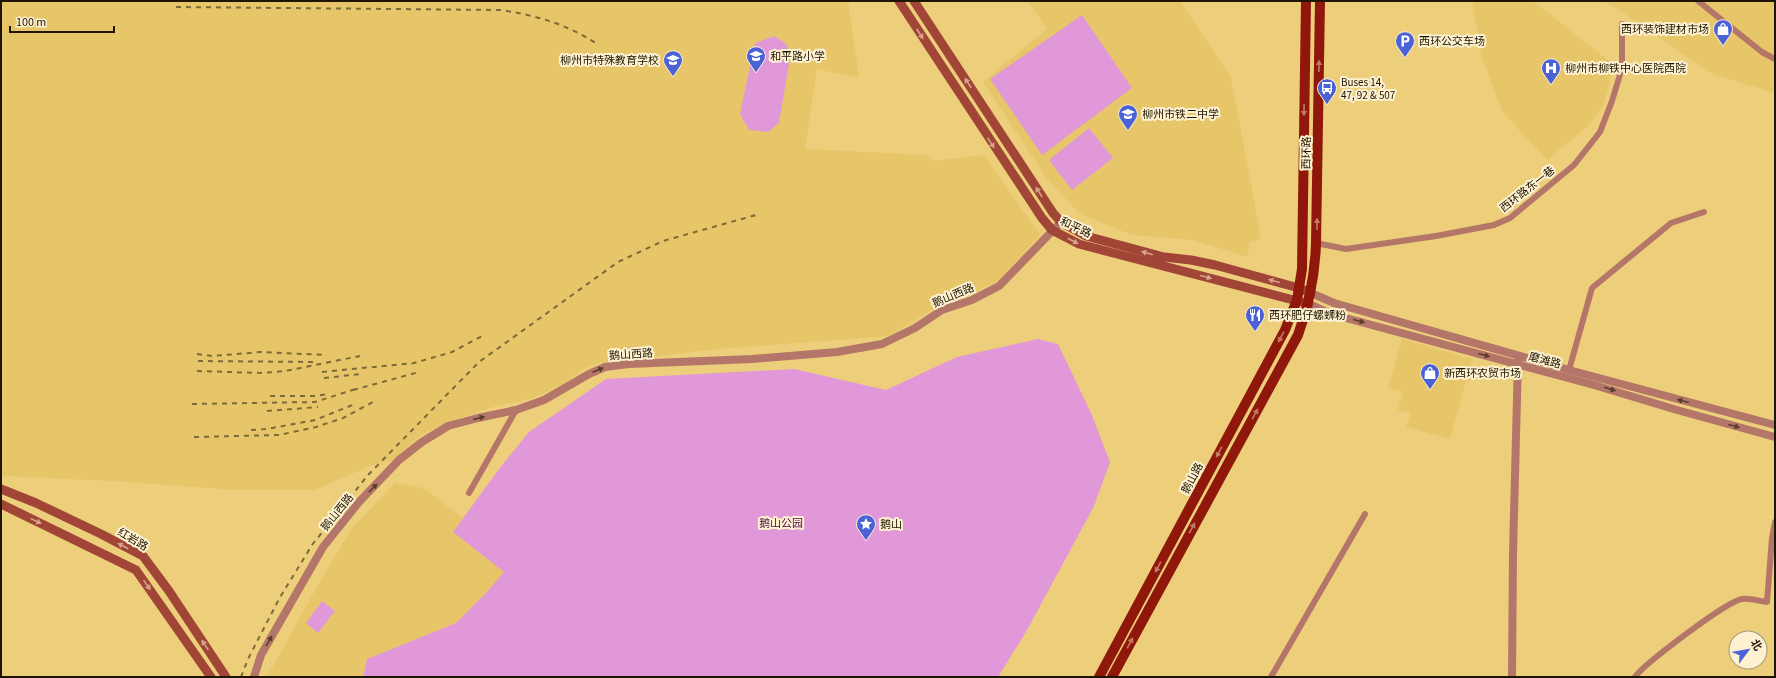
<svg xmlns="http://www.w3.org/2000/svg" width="1776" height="678" viewBox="0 0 1776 678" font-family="'Source Sans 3','Noto Sans SC',sans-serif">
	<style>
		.built { fill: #e6c669 }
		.green { fill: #e198d9 }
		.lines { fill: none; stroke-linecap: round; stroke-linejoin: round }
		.minor { stroke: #b5766a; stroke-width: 6 }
		.tertiary { stroke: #b5766a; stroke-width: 8 }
		.secondary { stroke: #a14537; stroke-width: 9 }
		.primary { stroke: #90180a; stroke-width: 10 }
		.rail { stroke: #7c6a38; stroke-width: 2; stroke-dasharray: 5 5; stroke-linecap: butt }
		.oneway { fill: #d4a48c }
		.oneway2 { fill: #c17a64 }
		.oneway3 { fill: #5a3c2a }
		.labels { text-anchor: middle; stroke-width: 4; stroke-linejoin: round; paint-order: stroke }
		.poi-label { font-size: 11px; fill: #1d1500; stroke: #fdf1d1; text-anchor: start }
		.street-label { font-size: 11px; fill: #1d1500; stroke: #fdf1d1 }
		.park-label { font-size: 11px; fill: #4f0b4b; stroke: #fdf1d1 }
	</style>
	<rect width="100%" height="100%" fill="#ecce7b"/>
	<path class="built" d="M 1,1 L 848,1 L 859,78 L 817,69 L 805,149 L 926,155 L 934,161 L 984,155 L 1040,235 L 998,281 L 936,308 L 888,336 L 718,349 L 599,363 L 585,368 L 562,385 L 530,399 L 493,407 L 440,425 L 420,436 L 392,461 L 372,465 L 315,490 L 235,490 L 115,481 L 1,476 Z
		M 1028,1 L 1180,1 L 1231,77 L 1261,238 L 1249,243 L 1248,257 L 1193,240 L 1132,235 L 1080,214 L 1048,180 L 983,82 L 1047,29 Z
		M 1472,1 L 1533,1 L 1614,65 L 1603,106 L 1588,126 L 1547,160 L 1502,111 L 1482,58 Z
		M 1606,1 L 1775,1 L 1775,93 L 1712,74 Z
		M 1402,339 L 1472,359 L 1450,439 L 1406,427 L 1411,413 L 1398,410 L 1403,392 L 1388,388 Z
		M 395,483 L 423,488 L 463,518 L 453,532 L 505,572 L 487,592 L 456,623 L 367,659 L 363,677 L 267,677 L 318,585 L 352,528 Z"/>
	<path class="green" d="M 1082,15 L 1132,88 L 1042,155 L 990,79 Z
		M 774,36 L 784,42 L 791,52 L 779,123 L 768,132 L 749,130 L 740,114 L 755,43 Z
		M 1089,128 L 1113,158 L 1072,190 L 1049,160 Z
		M 1038,339 L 1058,344 L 1091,413 L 1110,462 L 1094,506 L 1026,632 L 998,677 L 363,677 L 367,659 L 456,623 L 487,592 L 504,572 L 453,532 L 502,465 L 529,432 L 606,379 L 794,369 L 886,390 L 957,357 Z
		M 322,601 L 335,611 L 318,633 L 306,623 Z"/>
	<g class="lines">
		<path class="minor" d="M 1698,1 L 1762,52 L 1775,59
			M 1316,243 L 1346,249 L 1436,236 L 1494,225 L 1510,218 L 1574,165 L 1600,132 L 1612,101 L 1622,68 L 1622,24
			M 1569,370 L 1592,288 L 1671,223 L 1704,212
			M 469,493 L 516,410
			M 1271,677 L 1365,514
			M 1635,677 C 1644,664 1727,601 1742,599 C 1749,598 1759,601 1767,602 L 1772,538 L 1775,522"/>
		<path class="tertiary" d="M 1311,293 L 1334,303 L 1569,370 L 1775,425
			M 1309,304 L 1331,314 L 1594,385 L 1677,410 L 1775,437
			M 254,677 L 261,655 L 323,547 L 359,502 L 399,460 L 422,442 L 448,426 L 478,418 L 516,410 L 544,400 L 589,374 L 605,367 L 629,364 L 752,359 L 837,352 L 882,344 L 915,328 L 942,310 L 972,300 L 999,286 L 1061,222
			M 1512,677 L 1513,553 L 1518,360"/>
		<path class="secondary" d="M 899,1 L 1042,218 L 1052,230 L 1079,244 L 1309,304
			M 914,1 L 1053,213 L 1061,222 L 1086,236 L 1164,257 L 1191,260 L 1215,265 L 1299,288 L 1311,293
			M 1,489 L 36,503 L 101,534 L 143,556 L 169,591 L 226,677
			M 1,504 L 136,570 L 211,677"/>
		<path class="primary" d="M 1099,677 L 1285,330 L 1297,300 L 1302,269 L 1306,1
			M 1112,677 L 1298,335 C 1309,305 1315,275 1316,243 L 1320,1"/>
		<path class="rail" d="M 176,7 L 501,10 C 539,16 566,24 599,45
			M 197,354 L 212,356 L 261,352 L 326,355
			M 198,361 L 314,362
			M 197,371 L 262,373 L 285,371 L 360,356
			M 322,372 L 414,363 L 452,352 L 484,335
			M 324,378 L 361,374
			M 353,390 L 419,372
			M 270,396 L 314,396 L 328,394
			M 192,404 L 315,402 L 359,388
			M 267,411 L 318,407
			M 251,430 L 267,429 L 315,420 L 355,404
			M 194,437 L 279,435 L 316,427 L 343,418 L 373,402
			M 241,677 L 248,659 L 279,599 L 312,545 L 368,475 L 479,362 L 618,262 L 663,241 L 756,215"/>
	</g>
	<defs><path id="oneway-solid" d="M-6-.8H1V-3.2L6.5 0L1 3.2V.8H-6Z"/></defs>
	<g class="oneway">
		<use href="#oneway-solid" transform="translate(920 34) rotate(57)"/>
		<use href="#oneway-solid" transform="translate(968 83) rotate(-123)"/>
		<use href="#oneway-solid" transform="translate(991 143) rotate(57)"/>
		<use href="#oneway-solid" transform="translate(1039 192) rotate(-123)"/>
		<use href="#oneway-solid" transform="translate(1073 241) rotate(28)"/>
		<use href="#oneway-solid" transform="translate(1147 253) rotate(-164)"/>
		<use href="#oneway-solid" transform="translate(1206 277) rotate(15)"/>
		<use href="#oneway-solid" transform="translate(1274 281) rotate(-165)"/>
		<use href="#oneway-solid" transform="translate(36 521) rotate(26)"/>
		<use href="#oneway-solid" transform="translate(123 546) rotate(-152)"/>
		<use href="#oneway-solid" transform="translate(147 585) rotate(55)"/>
		<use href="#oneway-solid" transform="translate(205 645) rotate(-124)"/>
	</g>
	<g class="oneway2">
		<use href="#oneway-solid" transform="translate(1319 66) rotate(-89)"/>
		<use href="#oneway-solid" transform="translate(1304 110) rotate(91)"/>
		<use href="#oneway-solid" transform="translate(1317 224) rotate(-89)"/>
		<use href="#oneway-solid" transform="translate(1281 337) rotate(118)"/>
		<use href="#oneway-solid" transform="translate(1255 414) rotate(-61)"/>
		<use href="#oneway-solid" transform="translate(1219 452) rotate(118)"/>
		<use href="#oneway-solid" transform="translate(1192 528) rotate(-61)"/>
		<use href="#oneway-solid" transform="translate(1158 567) rotate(118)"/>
		<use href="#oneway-solid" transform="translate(1130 643) rotate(-62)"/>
	</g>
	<g class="oneway3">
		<use href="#oneway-solid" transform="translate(1359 321) rotate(15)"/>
		<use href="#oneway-solid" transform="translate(1484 355) rotate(15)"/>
		<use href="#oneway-solid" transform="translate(598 370) rotate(-23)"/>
		<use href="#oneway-solid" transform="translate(1610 389) rotate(17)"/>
		<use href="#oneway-solid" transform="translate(1683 401) rotate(-165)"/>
		<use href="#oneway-solid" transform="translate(479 418) rotate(-14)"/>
		<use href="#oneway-solid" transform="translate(1734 426) rotate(15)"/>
		<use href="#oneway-solid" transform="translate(373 488) rotate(-46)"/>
		<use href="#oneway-solid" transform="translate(269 641) rotate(-60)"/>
	</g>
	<defs>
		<g id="shop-pin" transform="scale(1)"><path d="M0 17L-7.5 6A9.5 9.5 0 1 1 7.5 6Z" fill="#4a62d6" stroke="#fdf1d1"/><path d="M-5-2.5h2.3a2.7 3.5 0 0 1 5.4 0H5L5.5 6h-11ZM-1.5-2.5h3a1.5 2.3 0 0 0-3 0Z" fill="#fff"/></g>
		<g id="parking-pin" transform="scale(1)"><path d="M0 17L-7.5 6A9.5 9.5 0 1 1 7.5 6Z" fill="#4a62d6" stroke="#fdf1d1"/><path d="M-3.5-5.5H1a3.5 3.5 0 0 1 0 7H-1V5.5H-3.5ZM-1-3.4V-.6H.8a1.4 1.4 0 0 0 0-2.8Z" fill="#fff"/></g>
		<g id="school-pin" transform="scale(1)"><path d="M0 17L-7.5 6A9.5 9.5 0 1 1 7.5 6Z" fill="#4a62d6" stroke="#fdf1d1"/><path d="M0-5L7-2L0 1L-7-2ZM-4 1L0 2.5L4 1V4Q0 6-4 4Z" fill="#fff"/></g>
		<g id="hospital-pin" transform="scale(1)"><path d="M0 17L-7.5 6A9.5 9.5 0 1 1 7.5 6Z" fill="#4a62d6" stroke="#fdf1d1"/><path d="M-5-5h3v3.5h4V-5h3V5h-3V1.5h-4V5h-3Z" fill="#fff"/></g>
		<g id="bus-pin" transform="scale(1)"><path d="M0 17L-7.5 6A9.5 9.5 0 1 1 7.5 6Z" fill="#4a62d6" stroke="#fdf1d1"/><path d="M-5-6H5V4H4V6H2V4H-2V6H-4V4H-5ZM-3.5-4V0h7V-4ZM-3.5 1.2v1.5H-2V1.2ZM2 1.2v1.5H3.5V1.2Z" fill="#fff"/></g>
		<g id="restaurant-pin" transform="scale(1)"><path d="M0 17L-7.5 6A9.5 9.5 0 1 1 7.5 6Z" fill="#4a62d6" stroke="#fdf1d1"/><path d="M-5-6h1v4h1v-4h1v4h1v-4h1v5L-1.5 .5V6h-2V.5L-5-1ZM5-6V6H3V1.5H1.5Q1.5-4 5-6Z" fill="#fff"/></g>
		<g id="sight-pin" transform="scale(1)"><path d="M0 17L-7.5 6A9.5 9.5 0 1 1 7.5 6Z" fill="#4a62d6" stroke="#fdf1d1"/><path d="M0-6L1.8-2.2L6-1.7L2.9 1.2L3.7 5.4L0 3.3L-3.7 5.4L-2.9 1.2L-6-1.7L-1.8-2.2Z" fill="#fff"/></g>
	</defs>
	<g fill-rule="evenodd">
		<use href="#shop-pin" x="1723" y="29"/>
		<use href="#parking-pin" x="1405" y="41"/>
		<use href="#school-pin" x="756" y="56"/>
		<use href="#school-pin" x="673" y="60"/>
		<use href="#hospital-pin" x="1551" y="68"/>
		<use href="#bus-pin" x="1327" y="88"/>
		<use href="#school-pin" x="1128" y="114"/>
		<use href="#restaurant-pin" x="1255" y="315"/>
		<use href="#shop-pin" x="1430" y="373"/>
		<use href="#sight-pin" x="866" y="524"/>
	</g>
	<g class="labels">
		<g class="poi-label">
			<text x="1709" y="33" text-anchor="end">西环装饰建材市场</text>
			<text x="1419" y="45">西环公交车场</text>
			<text x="770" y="60">和平路小学</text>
			<text x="659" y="64" text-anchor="end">柳州市特殊教育学校</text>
			<text x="1565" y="72">柳州市柳铁中心医院西院</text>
			<text x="1341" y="86">Buses 14,<tspan x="1341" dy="13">47, 92 &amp; 507</tspan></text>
			<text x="1142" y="118">柳州市铁二中学</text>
			<text x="1269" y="319">西环肥仔螺蛳粉</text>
			<text x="1444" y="377">新西环农贸市场</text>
			<text x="880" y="528">鹅山</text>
		</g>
		<g class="street-label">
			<text transform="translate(1306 153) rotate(-89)" y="4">西环路</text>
			<text transform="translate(1527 189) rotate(-38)" y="4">西环路东一巷</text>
			<text transform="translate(1076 227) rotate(25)" y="4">和平路</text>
			<text transform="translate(953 295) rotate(-23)" y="4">鹅山西路</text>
			<text transform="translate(631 354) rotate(-4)" y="4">鹅山西路</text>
			<text transform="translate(1545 360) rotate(15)" y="4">磨滩路</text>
			<text transform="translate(1192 478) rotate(-62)" y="4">鹅山路</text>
			<text transform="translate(337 512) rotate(-51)" y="4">鹅山西路</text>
			<text transform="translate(133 539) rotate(31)" y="4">红岩路</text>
		</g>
		<g class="park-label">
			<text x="781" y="527">鹅山公园</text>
		</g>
	</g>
	<rect width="1776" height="678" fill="none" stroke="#1d1500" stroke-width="4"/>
	<g transform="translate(1748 650) rotate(58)"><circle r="19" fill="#fdf1d1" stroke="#a3997d"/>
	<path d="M0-3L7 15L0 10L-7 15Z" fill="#4a62d6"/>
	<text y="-6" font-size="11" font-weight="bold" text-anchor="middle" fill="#1d1500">北</text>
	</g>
	<path d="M10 26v6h104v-6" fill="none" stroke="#1d1500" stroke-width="2"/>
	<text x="16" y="26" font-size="12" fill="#1d1500" stroke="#fdf1d1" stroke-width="3" paint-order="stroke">100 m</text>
</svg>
